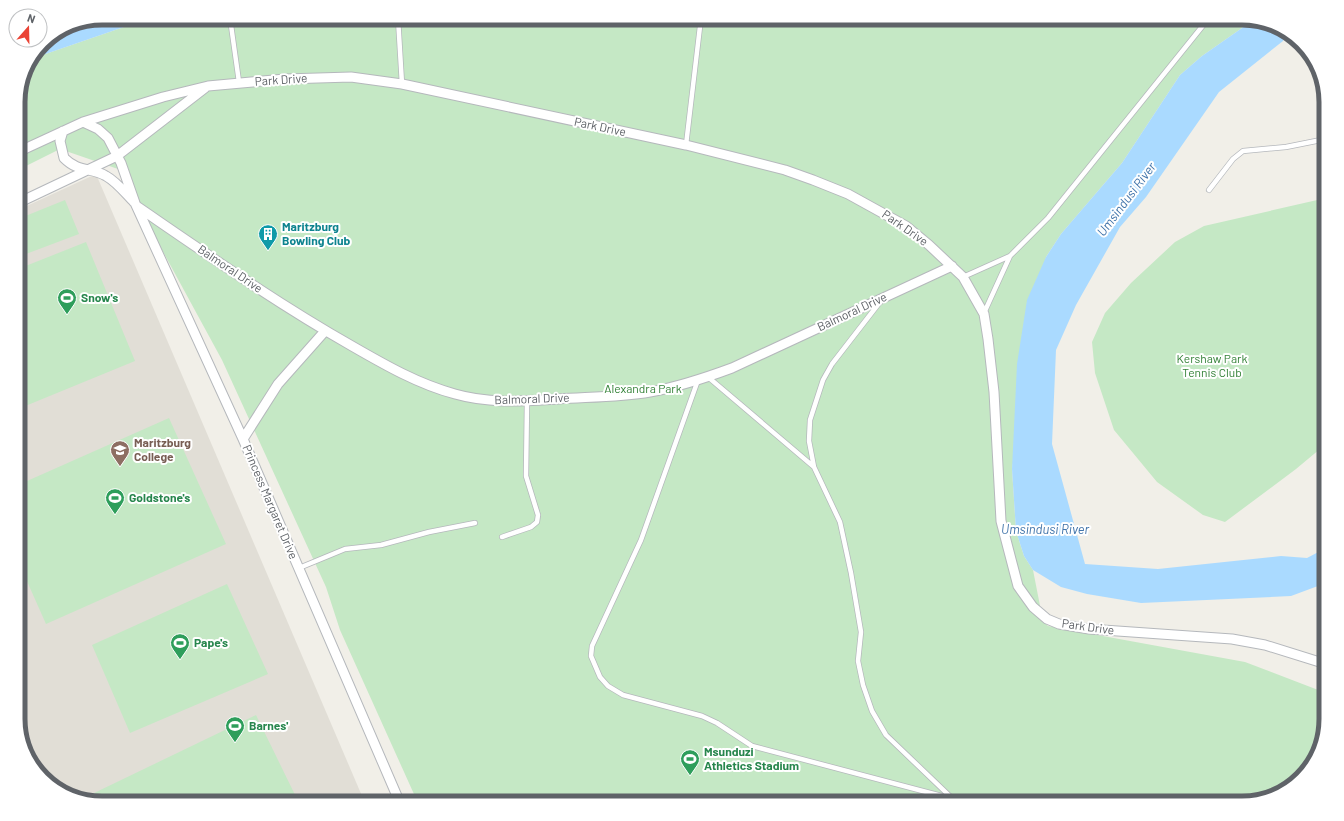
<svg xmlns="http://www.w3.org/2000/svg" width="1344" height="821" viewBox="0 0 1344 821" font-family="Barlow,sans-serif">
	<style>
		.education { fill: #e1ded6 }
		.green { fill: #c5e8c5 }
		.water { fill: #aadaff }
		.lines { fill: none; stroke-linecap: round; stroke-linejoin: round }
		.service-casing { stroke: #b5b8bc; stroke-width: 6 }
		.minor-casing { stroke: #b5b8bc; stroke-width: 11 }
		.service { stroke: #fff; stroke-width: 4.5 }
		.minor { stroke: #fff; stroke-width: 9 }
		.labels { text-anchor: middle; stroke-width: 4; stroke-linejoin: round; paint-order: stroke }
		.street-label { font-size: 12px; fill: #5f6368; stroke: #fff }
		.culture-label { font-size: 12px; font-weight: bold; fill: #0d838f; stroke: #fff; text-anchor: start }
		.leisure-label { font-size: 12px; font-weight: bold; fill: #27864d; stroke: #fff; text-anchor: start }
		.park-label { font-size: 12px; fill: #348238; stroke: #fff }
		.education-label { font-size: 12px; font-weight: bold; fill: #785e54; stroke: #fff; text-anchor: start }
		.water-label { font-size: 13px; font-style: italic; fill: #4174aa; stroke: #fff }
		.rim { fill: none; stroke: #5f6368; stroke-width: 5 }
	</style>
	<rect width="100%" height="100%" fill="#f1efe8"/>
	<path class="education" d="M 96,174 L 365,803 L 102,803 L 60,792 L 29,761 L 18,724 L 18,210 Z"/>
	<path class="green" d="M 150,18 L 1242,18 L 1252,21 L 1202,56 L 1180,75 L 1122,163 L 1061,234 L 1046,257 L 1012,469 L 1016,531 L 1024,556 L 1033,570 L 1043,621 L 1048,626 L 1245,662 L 1326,693 L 1326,719 L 1315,761 L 1284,792 L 1242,803 L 418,803 L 340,630 L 326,587 L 222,360 L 118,169 L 60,149 L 18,170 C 18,134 11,90 31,59 Z
		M 1326,198 L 1326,444 L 1296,469 L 1225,522 L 1203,515 L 1157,482 L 1114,430 L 1095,373 L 1092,342 L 1105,313 L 1131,283 L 1175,242 L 1204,226 Z
		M 65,200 L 79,234 L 18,257 L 18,219 Z
		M 86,242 L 135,361 L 18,409 L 18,269 Z
		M 169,418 L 226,544 L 46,624 L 18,561 L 18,485 Z
		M 227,584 L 268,674 L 130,733 L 92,645 Z
		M 256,715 L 299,803 L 102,803 L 92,800 L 90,795 Z"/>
	<path class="water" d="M 102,18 L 150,18 L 31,59 L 43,42 L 70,24 Z
		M 1252,21 L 1284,29 L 1288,33 L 1283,41 L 1219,92 L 1146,197 L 1120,227 L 1076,305 L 1056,350 L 1052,444 L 1085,564 L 1158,569 L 1281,556 L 1307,558 L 1326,548 L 1326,583 L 1291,596 L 1141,603 L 1087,594 L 1061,587 L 1033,570 L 1024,556 L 1016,531 L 1012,469 L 1017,364 L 1027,300 L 1046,257 L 1061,234 L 1122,163 L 1180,75 L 1202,56 Z"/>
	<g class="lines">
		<g class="service-casing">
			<path id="service" d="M 230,18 L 239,82
				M 398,18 L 402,84
				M 686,145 L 701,18
				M 1209,190 L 1233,159 L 1243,151 L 1286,147 L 1326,139
				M 963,277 L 1010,256 L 1048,218 L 1209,18
				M 880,302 L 832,364 L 823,380 L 810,420 L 809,441 L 814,467 L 840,522 L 851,573 L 861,632 L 858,661 L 863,685 L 872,711 L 886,735 L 957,803
				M 984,313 L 1010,256
				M 708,377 L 814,467
				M 698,380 L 641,540 L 592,646 L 591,656 L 600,677 L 608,686 L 623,695 L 702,716 L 717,723 L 752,746 L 953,799
				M 502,537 L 531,527 L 537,522 L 538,515 L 526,476 L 527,401
				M 299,568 L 345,549 L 381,545 L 429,532 L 475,523"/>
		</g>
		<g class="minor-casing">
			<path id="minor" d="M 83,122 L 98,129 L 108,138 L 121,163 L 135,203 L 243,439 L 400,803
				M 63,131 L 60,141 L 64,158 C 79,173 91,167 106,176 C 117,182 126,194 134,202
				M 18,152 L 83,122 L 163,97 L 208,86 L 285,79 L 351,77 L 402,84 L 686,145 L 785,170 L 813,180 L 848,194 L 906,226 L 929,245 L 963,277 L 984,314 L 988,339 L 994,392 L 1001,521 L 1018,586 L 1033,607 L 1047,619 L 1059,624 L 1089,629 L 1232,639 L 1265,645 L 1326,664
				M 18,203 L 117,156 L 205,88
				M 138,207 C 208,255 278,304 352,346 C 385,365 418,384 455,394 C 490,404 523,401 559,399 C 589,397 620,397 650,392 C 678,387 705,378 732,368 L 952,266
				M 243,439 L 278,384 L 325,331"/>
		</g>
		<use href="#service" class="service"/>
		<use href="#minor" class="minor"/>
	</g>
	<defs>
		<g id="building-pin" transform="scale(1)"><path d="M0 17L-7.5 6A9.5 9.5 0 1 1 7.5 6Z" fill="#0f9aa8" stroke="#fff"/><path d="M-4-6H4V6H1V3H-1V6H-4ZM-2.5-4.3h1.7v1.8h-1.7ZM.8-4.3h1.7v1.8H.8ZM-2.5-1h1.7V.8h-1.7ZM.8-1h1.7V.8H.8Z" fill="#fff"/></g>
		<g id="stadium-pin" transform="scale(1)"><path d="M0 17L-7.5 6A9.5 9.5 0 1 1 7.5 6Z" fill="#2e9e5b" stroke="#fff"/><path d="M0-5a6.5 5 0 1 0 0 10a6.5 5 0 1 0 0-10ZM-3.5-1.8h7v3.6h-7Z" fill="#fff"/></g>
		<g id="school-pin" transform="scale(1)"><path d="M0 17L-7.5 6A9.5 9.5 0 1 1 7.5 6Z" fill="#8d6e63" stroke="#fff"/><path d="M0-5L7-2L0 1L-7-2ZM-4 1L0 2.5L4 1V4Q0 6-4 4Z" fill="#fff"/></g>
	</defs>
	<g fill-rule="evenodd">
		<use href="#building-pin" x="268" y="234"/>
		<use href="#stadium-pin" x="67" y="298"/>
		<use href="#school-pin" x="120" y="450"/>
		<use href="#stadium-pin" x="115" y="498"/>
		<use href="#stadium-pin" x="180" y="643"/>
		<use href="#stadium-pin" x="235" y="726"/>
		<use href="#stadium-pin" x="690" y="759"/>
	</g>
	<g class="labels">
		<g class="street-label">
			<text transform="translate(281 80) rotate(-4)" y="4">Park Drive</text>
			<text transform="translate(600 127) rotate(12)" y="4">Park Drive</text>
			<text transform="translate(905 228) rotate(35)" y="4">Park Drive</text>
			<text transform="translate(230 269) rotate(34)" y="4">Balmoral Drive</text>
			<text transform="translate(852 312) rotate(-25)" y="4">Balmoral Drive</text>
			<text transform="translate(532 399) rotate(-2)" y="4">Balmoral Drive</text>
			<text transform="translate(270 502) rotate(67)" y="4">Princess Margaret Drive</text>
			<text transform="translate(1088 627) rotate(8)" y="4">Park Drive</text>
		</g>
		<g class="culture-label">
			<text x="282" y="231">Maritzburg<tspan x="282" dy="14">Bowling Club</tspan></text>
		</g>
		<g class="leisure-label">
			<text x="81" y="302">Snow's</text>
			<text x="129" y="502">Goldstone's</text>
			<text x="194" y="647">Pape's</text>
			<text x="249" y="730">Barnes'</text>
			<text x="704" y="756">Msunduzi<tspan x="704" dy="14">Athletics Stadium</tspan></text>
		</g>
		<g class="park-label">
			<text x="1212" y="363">Kershaw Park<tspan x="1212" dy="14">Tennis Club</tspan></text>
			<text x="643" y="393">Alexandra Park</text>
		</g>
		<g class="education-label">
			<text x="134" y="447">Maritzburg<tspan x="134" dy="14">College</tspan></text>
		</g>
		<g class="water-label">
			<text transform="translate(1126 199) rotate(-53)" y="5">Umsindusi River</text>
			<text x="1045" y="534">Umsindusi River</text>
		</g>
	</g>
	<path d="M0 0H1344V821H0ZM102 25H1242A77 77 0 0 1 1319 102V719A77 77 0 0 1 1242 796H102A77 77 0 0 1 25 719V102A77 77 0 0 1 102 25Z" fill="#fff" fill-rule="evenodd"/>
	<path class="rim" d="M102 25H1242A77 77 0 0 1 1319 102V719A77 77 0 0 1 1242 796H102A77 77 0 0 1 25 719V102A77 77 0 0 1 102 25Z"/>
	<g transform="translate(28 28) rotate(20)"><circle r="19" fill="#ffffff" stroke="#bfc1c3"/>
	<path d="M0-3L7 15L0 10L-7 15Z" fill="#ea4335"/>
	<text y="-6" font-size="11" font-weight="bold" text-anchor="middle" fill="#5f6368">N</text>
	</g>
</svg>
